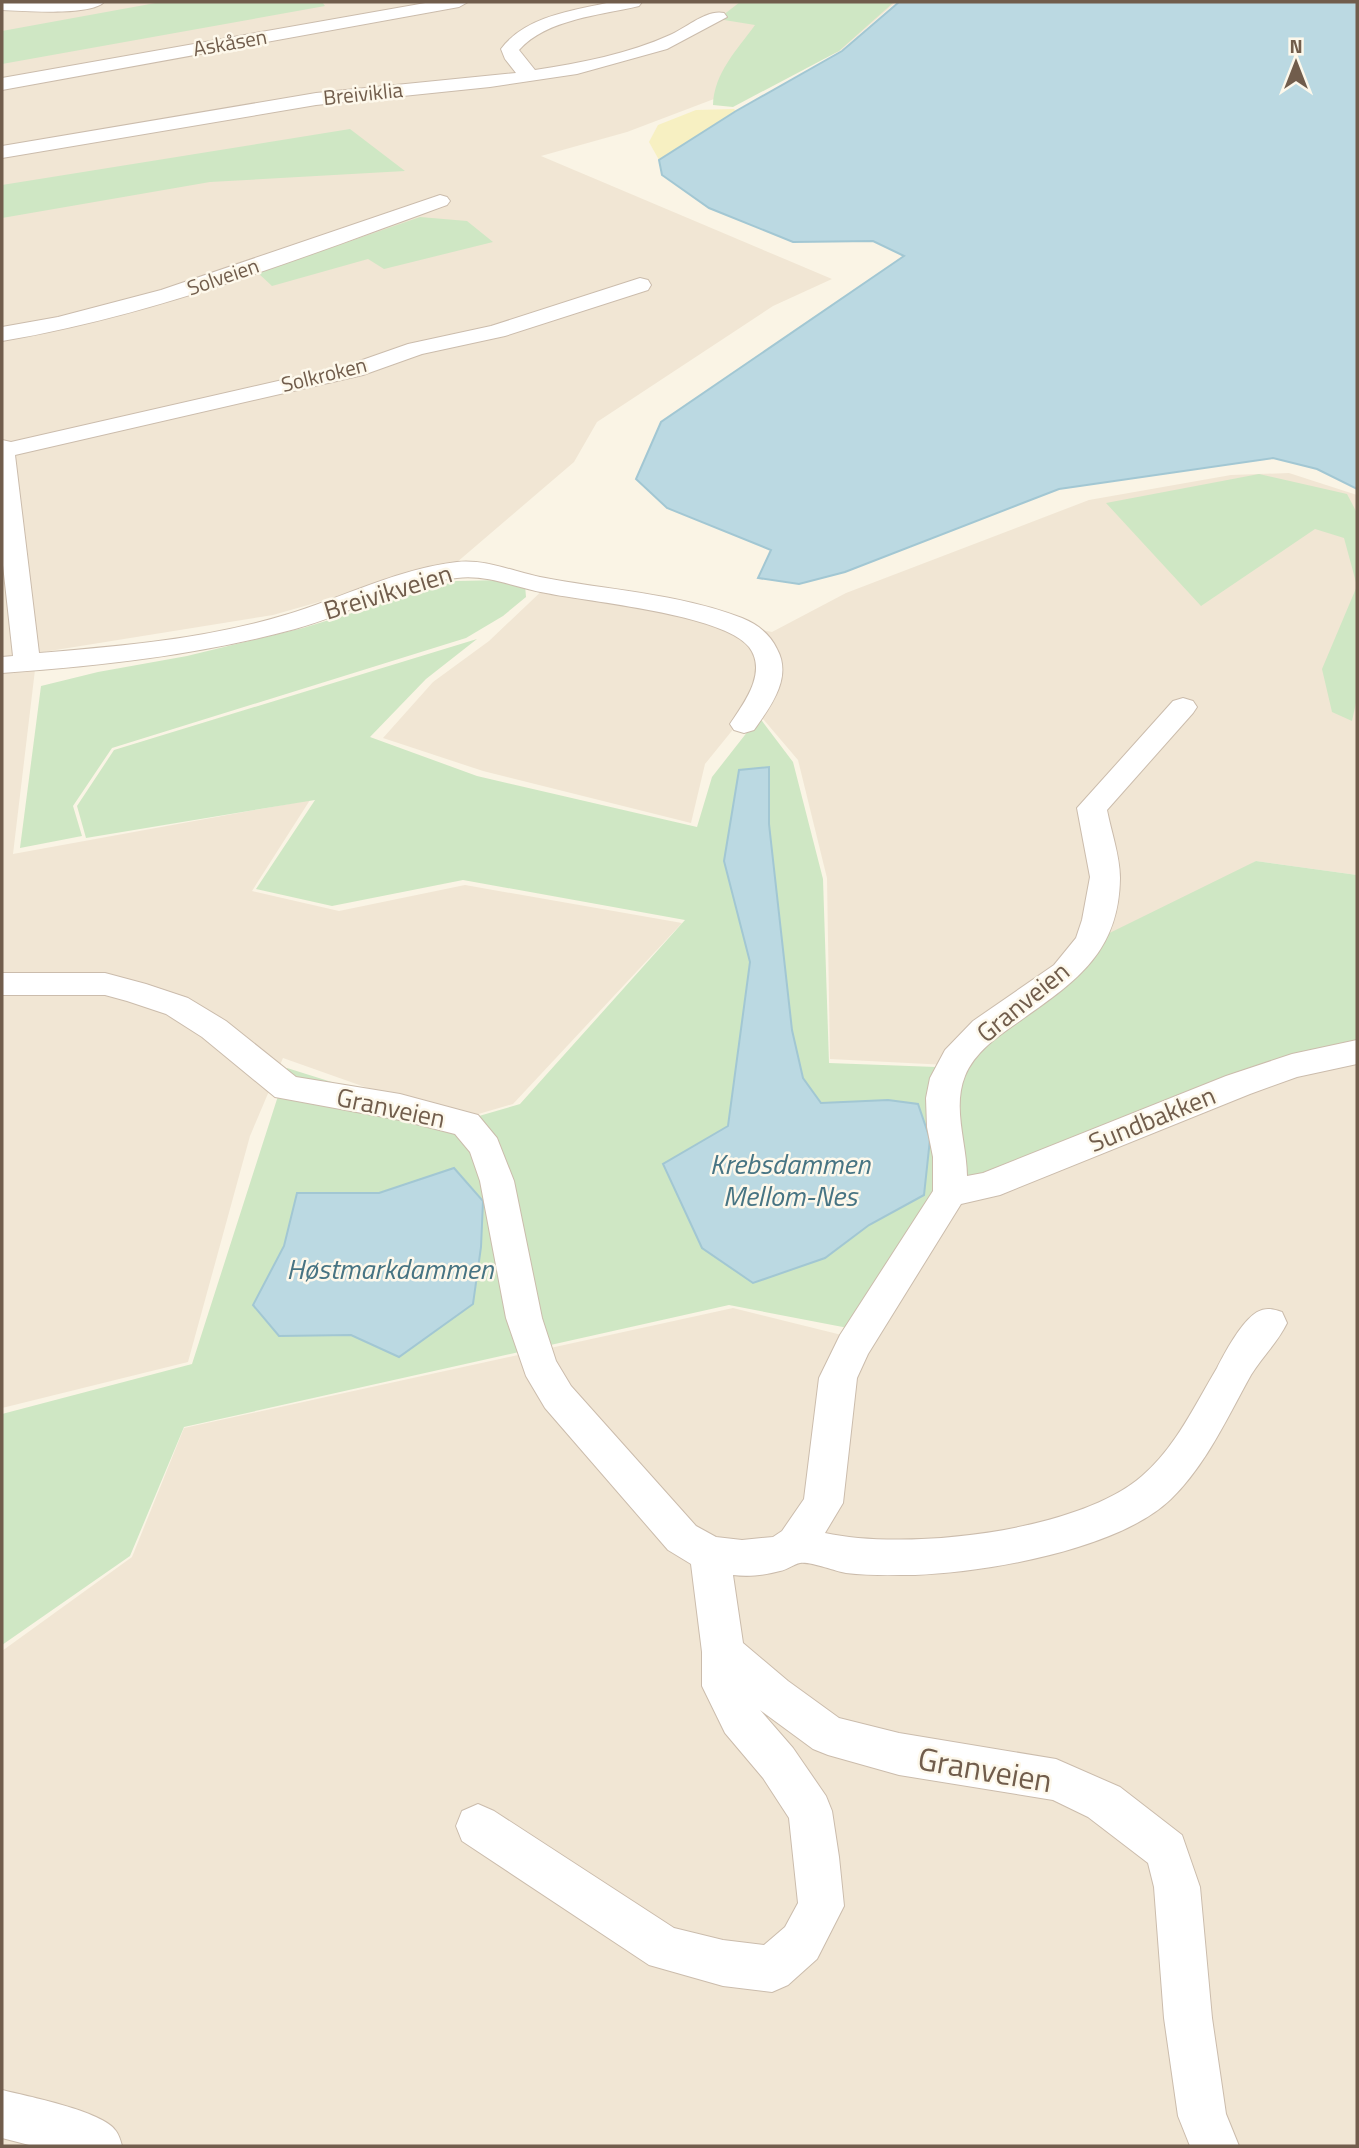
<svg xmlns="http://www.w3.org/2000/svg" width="1359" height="2148" viewBox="0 0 1359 2148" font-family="'Titillium Web',sans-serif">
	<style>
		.residential { fill: #f1e6d4 }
		.green { fill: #cfe7c4 }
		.sand { fill: #f7f0c2 }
		.water { fill: #bbd9e2; stroke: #a2c7d3; stroke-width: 2 }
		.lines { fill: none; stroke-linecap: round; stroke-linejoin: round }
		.minor-casing { stroke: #cbbcac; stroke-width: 2 }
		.minor { fill: #fff; fill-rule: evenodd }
		.labels { text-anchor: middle; stroke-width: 5; stroke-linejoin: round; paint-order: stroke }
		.far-street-label { font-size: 21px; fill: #715d4c; stroke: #fdf8eb }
		.street-label { font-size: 26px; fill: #715d4c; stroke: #fdf8eb }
		.water-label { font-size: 28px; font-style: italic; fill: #477483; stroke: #fdf8eb }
		.near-street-label { font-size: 32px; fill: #715d4c; stroke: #fdf8eb }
	</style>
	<rect width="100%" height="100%" fill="#faf4e5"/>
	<path class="residential" d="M 2,2 L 896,2 L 840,51 L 627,132 L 541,156 L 832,279 L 773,306 L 597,422 L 574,462 L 456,563 L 273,615 L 37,653 L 13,854 L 310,800 L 252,891 L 339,911 L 465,885 L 682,923 L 513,1104 L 458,1120 L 283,1058 L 250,1136 L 188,1362 L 2,1408 Z
		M 1289,473 L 1357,495 L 1357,875 L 1256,861 L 947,1065 L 830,1059 L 827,878 L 798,760 L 752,706 L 705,764 L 691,823 L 483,771 L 383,738 L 433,682 L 489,641 L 548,585 L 772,632 L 846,593 L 1089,500 L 1231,475 Z
		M 1357,1054 L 1357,2146 L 2,2146 L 2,1651 L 132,1557 L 184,1428 L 733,1308 L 870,1342 L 950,1204 L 1235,1092 Z"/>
	<path class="green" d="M 161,2 L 322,2 L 325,6 L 2,64 L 2,31 Z
		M 740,2 L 894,2 L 839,51 L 733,107 L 713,105 C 714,73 737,50 755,25 L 718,19 Z
		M 350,129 L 405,171 L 210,182 L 2,218 L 2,185 Z
		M 420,217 L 467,221 L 493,242 L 384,269 L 368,259 L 272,286 L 258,273 Z
		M 1259,474 L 1347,494 L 1357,513 L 1357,698 L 1352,721 L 1332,712 L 1322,669 L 1357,586 L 1344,538 L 1315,529 L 1201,606 L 1106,503 Z
		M 504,580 L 525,585 L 526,597 L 503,616 L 466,638 L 112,748 L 73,806 L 82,836 L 20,848 L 41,686 L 98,672 L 187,656 L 303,628 L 456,581 Z
		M 477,639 L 426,679 L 370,737 L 477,776 L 697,827 L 712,777 L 759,717 L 793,762 L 823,879 L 829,1063 L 936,1067 L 947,1065 L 1077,949 L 1256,861 L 1357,875 L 1357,1054 L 1235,1092 L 950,1204 L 848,1328 L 729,1305 L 184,1427 L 130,1556 L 2,1645 L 2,1414 L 192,1364 L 287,1068 L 424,1111 L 448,1125 L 520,1104 L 685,920 L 463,880 L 332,906 L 256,889 L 315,800 L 86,838 L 77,806 L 114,750 Z"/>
	<path class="sand" d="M 734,109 L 736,111 L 659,160 L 649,142 L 658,125 L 696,110 Z"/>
	<path class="water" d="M 899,2 L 1357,2 L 1357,489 L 1317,469 L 1273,458 L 1059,489 L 845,572 L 799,584 L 758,578 L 771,550 L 667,508 L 636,479 L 661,422 L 904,256 L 873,241 L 793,242 L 709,208 L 662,175 L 659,160 L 736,111 L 842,51 Z
		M 769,767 L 769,824 L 792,1030 L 803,1078 L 821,1103 L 888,1100 L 918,1104 L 930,1139 L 924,1195 L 869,1225 L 825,1258 L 753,1283 L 702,1248 L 663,1164 L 728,1126 L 750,962 L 724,861 L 739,770 Z
		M 454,1168 L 483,1201 L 481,1247 L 473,1304 L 399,1357 L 351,1335 L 279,1336 L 253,1305 L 284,1246 L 297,1193 L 379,1193 Z"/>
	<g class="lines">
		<g class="minor-casing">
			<path id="minor" d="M 2,2 L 104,2 C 91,16 23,11 2,10 Z
				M 431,2 L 468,2 L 459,7 L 2,90 L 2,78 Z
				M 612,2 L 642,2 L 639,6 C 602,15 546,19 519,50 L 535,70 C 581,63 628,54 670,35 C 686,28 707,9 724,13 L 727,17 L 667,49 L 577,74 L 490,87 L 316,105 L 2,158 L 2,146 L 316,93 L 516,73 L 505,59 L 501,49 C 525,16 575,10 612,2 Z
				M 440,195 L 447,197 L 450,201 L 447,205 C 301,258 156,315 2,341 L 2,327 L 58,317 L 161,290 Z
				M 640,278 L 648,280 L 651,285 L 648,290 L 505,336 L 422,354 L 363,375 L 15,455 L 39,653 C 122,646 206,639 285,615 C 342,598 397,569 457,562 C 485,559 512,571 540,577 C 606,590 678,593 742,618 C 757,624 770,634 777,649 C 793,678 770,707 754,730 L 744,733 L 734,730 L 730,724 C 744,703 768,672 749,647 C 723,614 589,602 546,593 C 517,588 487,574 457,578 C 401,583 350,614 295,629 C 199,655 101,666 2,673 L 2,657 L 13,656 L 2,556 L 2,440 L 11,442 L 348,365 L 408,344 L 491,326 Z
				M 1183,698 L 1193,701 L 1197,707 L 1193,713 L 1107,810 C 1111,831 1120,856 1120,878 C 1119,955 1073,983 1017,1023 C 998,1036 974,1053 965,1076 C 952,1108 967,1144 967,1176 L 983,1173 L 1226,1076 L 1292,1054 L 1357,1040 L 1357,1064 L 1297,1077 L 1250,1094 L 1000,1195 L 961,1204 L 868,1354 L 857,1378 L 843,1503 L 825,1533 C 906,1551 1078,1532 1142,1476 C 1175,1448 1195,1405 1217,1368 C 1225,1352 1242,1321 1257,1312 C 1266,1307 1273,1309 1282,1312 L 1287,1323 C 1278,1342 1262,1357 1251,1375 C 1227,1418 1206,1465 1171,1499 C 1118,1550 987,1572 915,1575 C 892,1575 869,1576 846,1573 C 835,1571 809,1561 800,1563 C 794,1564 787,1570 780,1571 C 766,1575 748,1577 733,1575 L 743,1643 L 788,1681 L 839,1718 L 899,1733 L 1056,1759 L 1120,1787 L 1182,1835 L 1200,1887 L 1212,2018 L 1226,2114 L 1239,2146 L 1190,2146 L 1178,2116 L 1164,2018 L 1154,1887 L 1148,1863 L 1088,1817 L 1053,1800 L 899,1775 L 828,1755 L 813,1749 L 760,1710 L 793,1748 L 826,1796 L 832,1811 L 839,1857 L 844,1906 L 817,1959 L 788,1985 L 772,1992 L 723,1986 L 649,1965 L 462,1841 L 456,1826 L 462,1811 L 478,1804 L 494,1811 L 674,1928 L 723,1940 L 764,1945 L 785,1927 L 798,1903 L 789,1818 L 763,1778 L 725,1733 L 702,1686 L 702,1652 L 691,1564 L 668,1550 L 545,1408 L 526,1376 L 506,1318 L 480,1181 L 470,1152 L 455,1134 L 400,1120 L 275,1097 L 202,1037 L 166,1014 L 127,1001 L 105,995 L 2,995 L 2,973 L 105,973 L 146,984 L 188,998 L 226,1021 L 296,1077 L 400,1094 L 478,1115 L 497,1138 L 514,1181 L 542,1318 L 556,1361 L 571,1386 L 696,1526 L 716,1537 L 742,1540 L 773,1537 L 782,1531 L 804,1499 L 819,1378 L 840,1335 L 933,1191 L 933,1157 L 927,1127 L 926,1098 L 930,1078 L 945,1050 L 973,1021 L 1054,965 L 1076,938 L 1082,920 L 1090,877 L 1077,808 L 1173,701 Z
				M 2,2090 C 26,2096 103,2111 116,2131 C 119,2135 121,2142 122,2146 L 33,2146 L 2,2138 Z"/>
		</g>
		<use href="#minor" class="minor"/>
	</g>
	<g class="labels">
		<g class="far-street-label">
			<text transform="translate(230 43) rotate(-10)" y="7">Askåsen</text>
			<text transform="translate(363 94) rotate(-6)" y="7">Breiviklia</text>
			<text transform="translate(223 277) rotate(-19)" y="7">Solveien</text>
			<text transform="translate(324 375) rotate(-14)" y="7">Solkroken</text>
		</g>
		<g class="street-label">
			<text transform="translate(388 592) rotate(-17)" y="9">Breivikveien</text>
			<text transform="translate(1023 1002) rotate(-39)" y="9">Granveien</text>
			<text transform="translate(391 1108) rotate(12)" y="9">Granveien</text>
			<text transform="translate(1152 1119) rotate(-22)" y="9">Sundbakken</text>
		</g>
		<g class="water-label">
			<text x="790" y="1174">Krebsdammen<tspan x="790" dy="32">Mellom-Nes</tspan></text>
			<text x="390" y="1279">Høstmarkdammen</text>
		</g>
		<g class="near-street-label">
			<text transform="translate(985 1770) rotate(10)" y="11">Granveien</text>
		</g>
	</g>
	<rect width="1359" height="2148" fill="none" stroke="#715d4c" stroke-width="7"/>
	<g transform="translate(1296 63)" stroke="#fdf8eb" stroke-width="5" paint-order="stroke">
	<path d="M0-5L12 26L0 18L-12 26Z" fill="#715d4c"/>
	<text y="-10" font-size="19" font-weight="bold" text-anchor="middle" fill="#715d4c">N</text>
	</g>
</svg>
